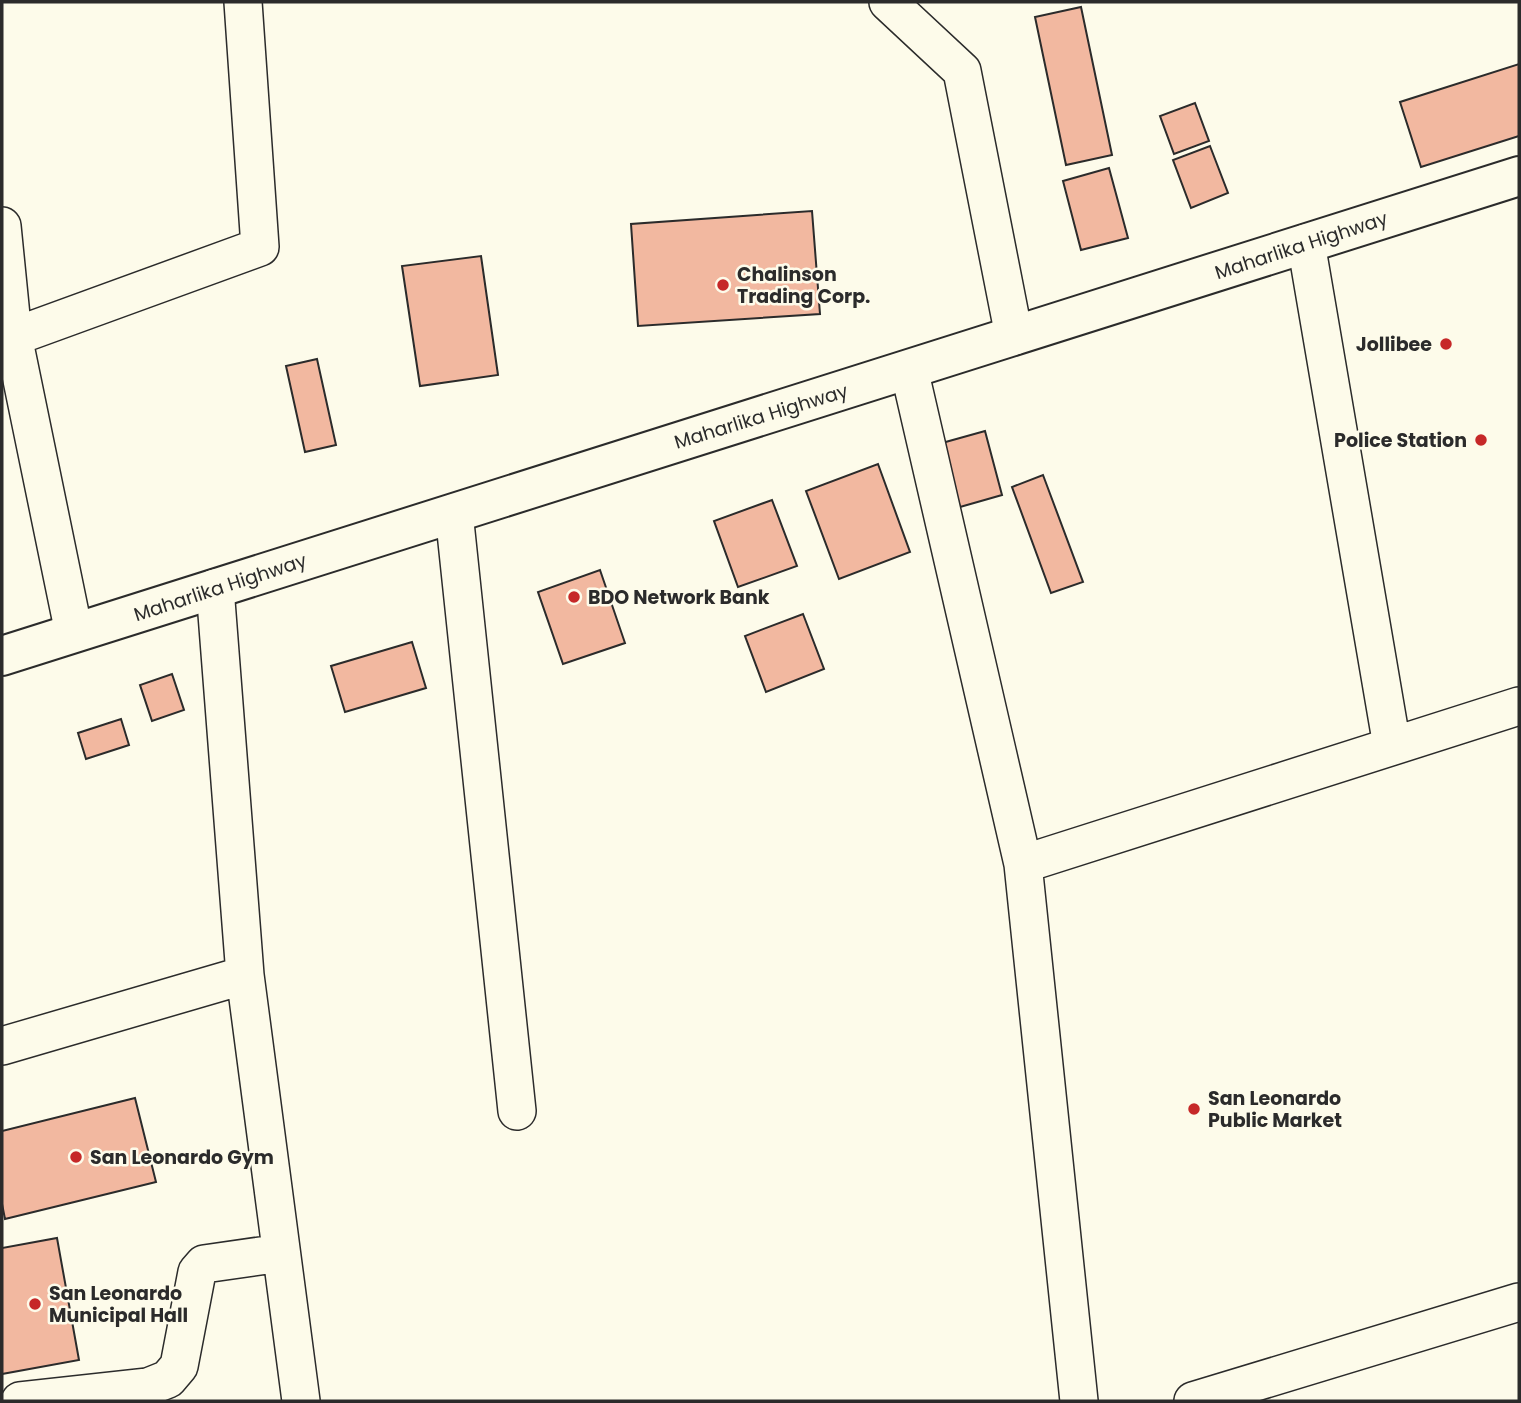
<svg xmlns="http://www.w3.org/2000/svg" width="1521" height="1403" viewBox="0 0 1521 1403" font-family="Poppins,sans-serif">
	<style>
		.building { fill: #f2b8a0; stroke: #2b2b2b; stroke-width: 2 }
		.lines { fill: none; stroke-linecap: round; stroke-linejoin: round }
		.minor-casing { stroke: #2b2b2b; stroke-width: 40 }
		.highway-casing { stroke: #2b2b2b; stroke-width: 42 }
		.minor { stroke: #fdfbea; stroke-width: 37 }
		.highway { stroke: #fdfbea; stroke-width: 38 }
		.poi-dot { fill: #c62828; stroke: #fdfbea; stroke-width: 2.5 }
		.labels { text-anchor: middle; stroke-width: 5; stroke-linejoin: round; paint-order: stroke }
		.street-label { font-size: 19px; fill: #2b2b2b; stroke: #fdfbea }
		.poi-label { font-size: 19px; font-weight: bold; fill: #2b2b2b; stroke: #fdfbea; text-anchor: start }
	</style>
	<rect width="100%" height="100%" fill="#fdfbea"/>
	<path class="building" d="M 1081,7 L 1112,155 L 1066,165 L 1035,17 Z
		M 1519,64 L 1519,136 L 1421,167 L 1400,102 Z
		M 1195,103 L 1209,141 L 1174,154 L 1160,116 Z
		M 1210,146 L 1228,193 L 1191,208 L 1173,160 Z
		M 1109,168 L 1128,238 L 1081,250 L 1063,181 Z
		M 812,211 L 820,314 L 638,326 L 631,224 Z
		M 481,256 L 498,375 L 420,386 L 402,266 Z
		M 317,359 L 336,445 L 305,452 L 286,366 Z
		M 985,431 L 1002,495 L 960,507 L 942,443 Z
		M 878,464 L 910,552 L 839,579 L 806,491 Z
		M 1043,475 L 1083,582 L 1051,593 L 1012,487 Z
		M 772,500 L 797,566 L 738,587 L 714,521 Z
		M 600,570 L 625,643 L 563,664 L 538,592 Z
		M 803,614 L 824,669 L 766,692 L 745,636 Z
		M 412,642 L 426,688 L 345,712 L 331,666 Z
		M 172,674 L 184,710 L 152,721 L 140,685 Z
		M 121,719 L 129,745 L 86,759 L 78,733 Z
		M 135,1098 L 156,1182 L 5,1219 L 2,1204 L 2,1131 Z
		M 57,1238 L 79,1360 L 2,1374 L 2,1248 Z"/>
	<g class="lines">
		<g class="minor-casing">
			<path id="minor" d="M 888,2 L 962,71 L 1014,336
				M 2,226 L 13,336 L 74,633
				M 1306,243 L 1392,746
				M 2,341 L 260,247 L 243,2
				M 909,369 L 1023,864 L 1079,1401
				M 454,513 L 517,1111
				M 215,588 L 245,975 L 301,1401
				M 1023,864 L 1519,706
				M 2,1046 L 245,975
				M 20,1401 L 148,1387 L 168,1379 L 179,1366 L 197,1272 L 204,1264 L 281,1253
				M 1193,1401 L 1519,1302"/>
		</g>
		<g class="highway-casing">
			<path id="highway" d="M 2,656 L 1519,176"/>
		</g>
		<use href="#minor" class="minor"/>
		<use href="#highway" class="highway"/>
	</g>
	<g class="poi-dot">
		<circle cx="723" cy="285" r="7"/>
		<circle cx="1446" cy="344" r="7"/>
		<circle cx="1481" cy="440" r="7"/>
		<circle cx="574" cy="597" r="7"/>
		<circle cx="1194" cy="1109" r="7"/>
		<circle cx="76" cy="1157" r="7"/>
		<circle cx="35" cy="1304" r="7"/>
	</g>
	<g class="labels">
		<g class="street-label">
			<text transform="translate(1301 245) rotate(-18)" y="7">Maharlika Highway</text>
			<text transform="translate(761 416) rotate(-17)" y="7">Maharlika Highway</text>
			<text transform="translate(220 587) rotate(-18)" y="7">Maharlika Highway</text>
		</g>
		<g class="poi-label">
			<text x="737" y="281">Chalinson<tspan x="737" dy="22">Trading Corp.</tspan></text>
			<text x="1432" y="351" text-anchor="end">Jollibee</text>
			<text x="1467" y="447" text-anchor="end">Police Station</text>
			<text x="588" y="604">BDO Network Bank</text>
			<text x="1208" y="1105">San Leonardo<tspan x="1208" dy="22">Public Market</tspan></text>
			<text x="90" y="1164">San Leonardo Gym</text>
			<text x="49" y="1300">San Leonardo<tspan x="49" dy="22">Municipal Hall</tspan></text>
		</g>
	</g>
	<rect width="1521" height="1403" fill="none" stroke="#2b2b2b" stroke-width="7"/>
</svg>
